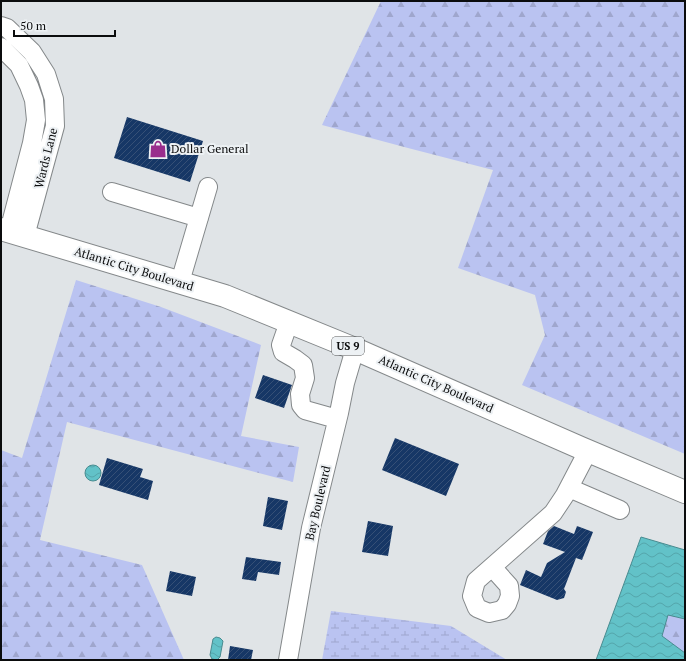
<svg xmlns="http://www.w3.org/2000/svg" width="686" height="661" viewBox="0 0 686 661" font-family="'PT Serif',serif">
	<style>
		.forest { fill: url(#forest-firs) }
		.wetland { fill: url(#wetland-marsh) }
		.water { fill: url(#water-waves); stroke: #488b90 }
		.building { fill: url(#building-hatch) }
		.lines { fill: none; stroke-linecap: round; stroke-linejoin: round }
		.minor-casing { stroke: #84888a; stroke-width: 20 }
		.highway-casing { stroke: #84888a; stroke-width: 24 }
		.minor { stroke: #fff; stroke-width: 18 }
		.highway { stroke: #fff; stroke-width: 22 }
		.labels { text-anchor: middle; stroke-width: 4; stroke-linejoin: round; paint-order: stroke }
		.shield { fill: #edf1f4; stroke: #4f5152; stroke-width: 1 }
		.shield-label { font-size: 11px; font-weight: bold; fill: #0b0c0d }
		.poi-label { font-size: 12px; fill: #0b0c0d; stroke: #edf1f4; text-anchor: start }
		.street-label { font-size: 12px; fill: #0b0c0d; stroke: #edf1f4 }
	</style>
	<defs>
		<pattern id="forest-firs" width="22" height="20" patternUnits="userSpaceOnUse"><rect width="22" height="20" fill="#bac3f1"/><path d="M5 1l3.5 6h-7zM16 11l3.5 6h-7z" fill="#9fa6cd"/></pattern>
		<pattern id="wetland-marsh" width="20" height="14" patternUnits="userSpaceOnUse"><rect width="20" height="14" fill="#bac3f1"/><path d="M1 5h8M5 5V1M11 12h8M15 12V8" fill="none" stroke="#9fa6cd"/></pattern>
		<pattern id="water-waves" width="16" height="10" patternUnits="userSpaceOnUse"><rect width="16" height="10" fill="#62c2c8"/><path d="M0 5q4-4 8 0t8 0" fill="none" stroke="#54a6ab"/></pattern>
		<pattern id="building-hatch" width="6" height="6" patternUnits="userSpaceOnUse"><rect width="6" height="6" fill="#163766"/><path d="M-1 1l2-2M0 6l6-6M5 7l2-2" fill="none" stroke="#365076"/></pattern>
	</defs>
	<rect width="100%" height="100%" fill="#e0e4e7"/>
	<path class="forest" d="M 381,1 L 685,1 L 685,454 L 522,385 L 545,335 L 535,295 L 458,268 L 493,170 L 408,148 L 322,125 Z
		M 76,280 L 161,307 L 261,345 L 241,436 L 299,447 L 293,482 L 67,422 L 40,540 L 142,565 L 184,660 L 1,660 L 1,450 L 22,458 Z
		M 668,615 L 685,619 L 685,653 L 661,636 Z"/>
	<path class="wetland" d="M 331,611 L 451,626 L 507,660 L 322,660 Z"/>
	<path class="water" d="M85 473a8 8 0 1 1 16 0a8 8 0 1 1-16 0Z
		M 641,537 L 685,550 L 685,619 L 668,615 L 662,636 L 685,653 L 685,660 L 596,660 Z
		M 216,637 L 220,638 L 223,641 L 220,657 L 217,660 L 212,659 L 210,655 L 213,639 Z"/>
	<path class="building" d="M 127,117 L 203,141 L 190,182 L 114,158 Z
		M 263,375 L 292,385 L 284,408 L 255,398 Z
		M 395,438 L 459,464 L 446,496 L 382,470 Z
		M 107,458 L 143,469 L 140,477 L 153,481 L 148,500 L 99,485 Z
		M 268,497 L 288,501 L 282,530 L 263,526 Z
		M 368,521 L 393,526 L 388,556 L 362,552 Z
		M 554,526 L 574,534 L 577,526 L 593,532 L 582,560 L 576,558 L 564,589 L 566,592 L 564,598 L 557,600 L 520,585 L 526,570 L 541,577 L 547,563 L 565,552 L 543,544 L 548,531 Z
		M 246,557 L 281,562 L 279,575 L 258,572 L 256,581 L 242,579 Z
		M 170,571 L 196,577 L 192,596 L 166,591 Z
		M 230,646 L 253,650 L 251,660 L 228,660 Z"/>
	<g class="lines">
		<g class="minor-casing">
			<path id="minor" d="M 1,26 L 7,28 L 32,52 L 46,74 L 54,99 L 55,126 L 25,236
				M 1,47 L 19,65 L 29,86 L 34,100 L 36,120 L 32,143 L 9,231
				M 112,192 L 199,218
				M 180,282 L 208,187
				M 289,322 L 281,345 L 283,352 L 295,359 L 303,365 L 305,378 L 300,394 L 301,405 L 305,410 L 337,419
				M 569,488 L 620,510
				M 492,567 L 509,586 L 510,596 L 507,604 L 502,610 L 489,613 L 477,608 L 472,596 L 476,581 L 553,513 L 565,495 L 588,451
				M 288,660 L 311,528 L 339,413 L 345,383 L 355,349"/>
		</g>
		<g class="highway-casing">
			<path id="highway" d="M 1,229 L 225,296 L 355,349 L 581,448 L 685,492"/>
		</g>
		<use href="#minor" class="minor"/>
		<use href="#highway" class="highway"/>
	</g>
	<defs>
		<g id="shop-bare" transform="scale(1.38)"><path d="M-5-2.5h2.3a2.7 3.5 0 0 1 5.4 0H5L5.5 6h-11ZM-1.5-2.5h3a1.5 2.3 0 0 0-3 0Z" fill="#992d8d" stroke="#edf1f4" stroke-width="2.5" paint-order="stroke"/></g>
	</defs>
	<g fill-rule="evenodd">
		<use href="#shop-bare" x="158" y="149"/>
	</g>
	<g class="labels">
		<rect class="shield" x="332" y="337" width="32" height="18" rx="3"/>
		<g class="shield-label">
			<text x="348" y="350">US 9</text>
		</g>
		<g class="poi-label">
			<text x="171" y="153">Dollar General</text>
		</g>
		<g class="street-label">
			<text transform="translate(46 158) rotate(-76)" y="4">Wards Lane</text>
			<text transform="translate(134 269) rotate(17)" y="4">Atlantic City Boulevard</text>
			<text transform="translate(436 384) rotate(24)" y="4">Atlantic City Boulevard</text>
			<text transform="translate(318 503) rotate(-77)" y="4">Bay Boulevard</text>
		</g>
	</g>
	<rect width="686" height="661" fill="none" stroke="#0b0c0d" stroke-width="4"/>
	<path d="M14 30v6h101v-6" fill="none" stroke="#0b0c0d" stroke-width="2"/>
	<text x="20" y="30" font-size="12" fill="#0b0c0d" stroke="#edf1f4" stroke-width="3" paint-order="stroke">50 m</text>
</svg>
